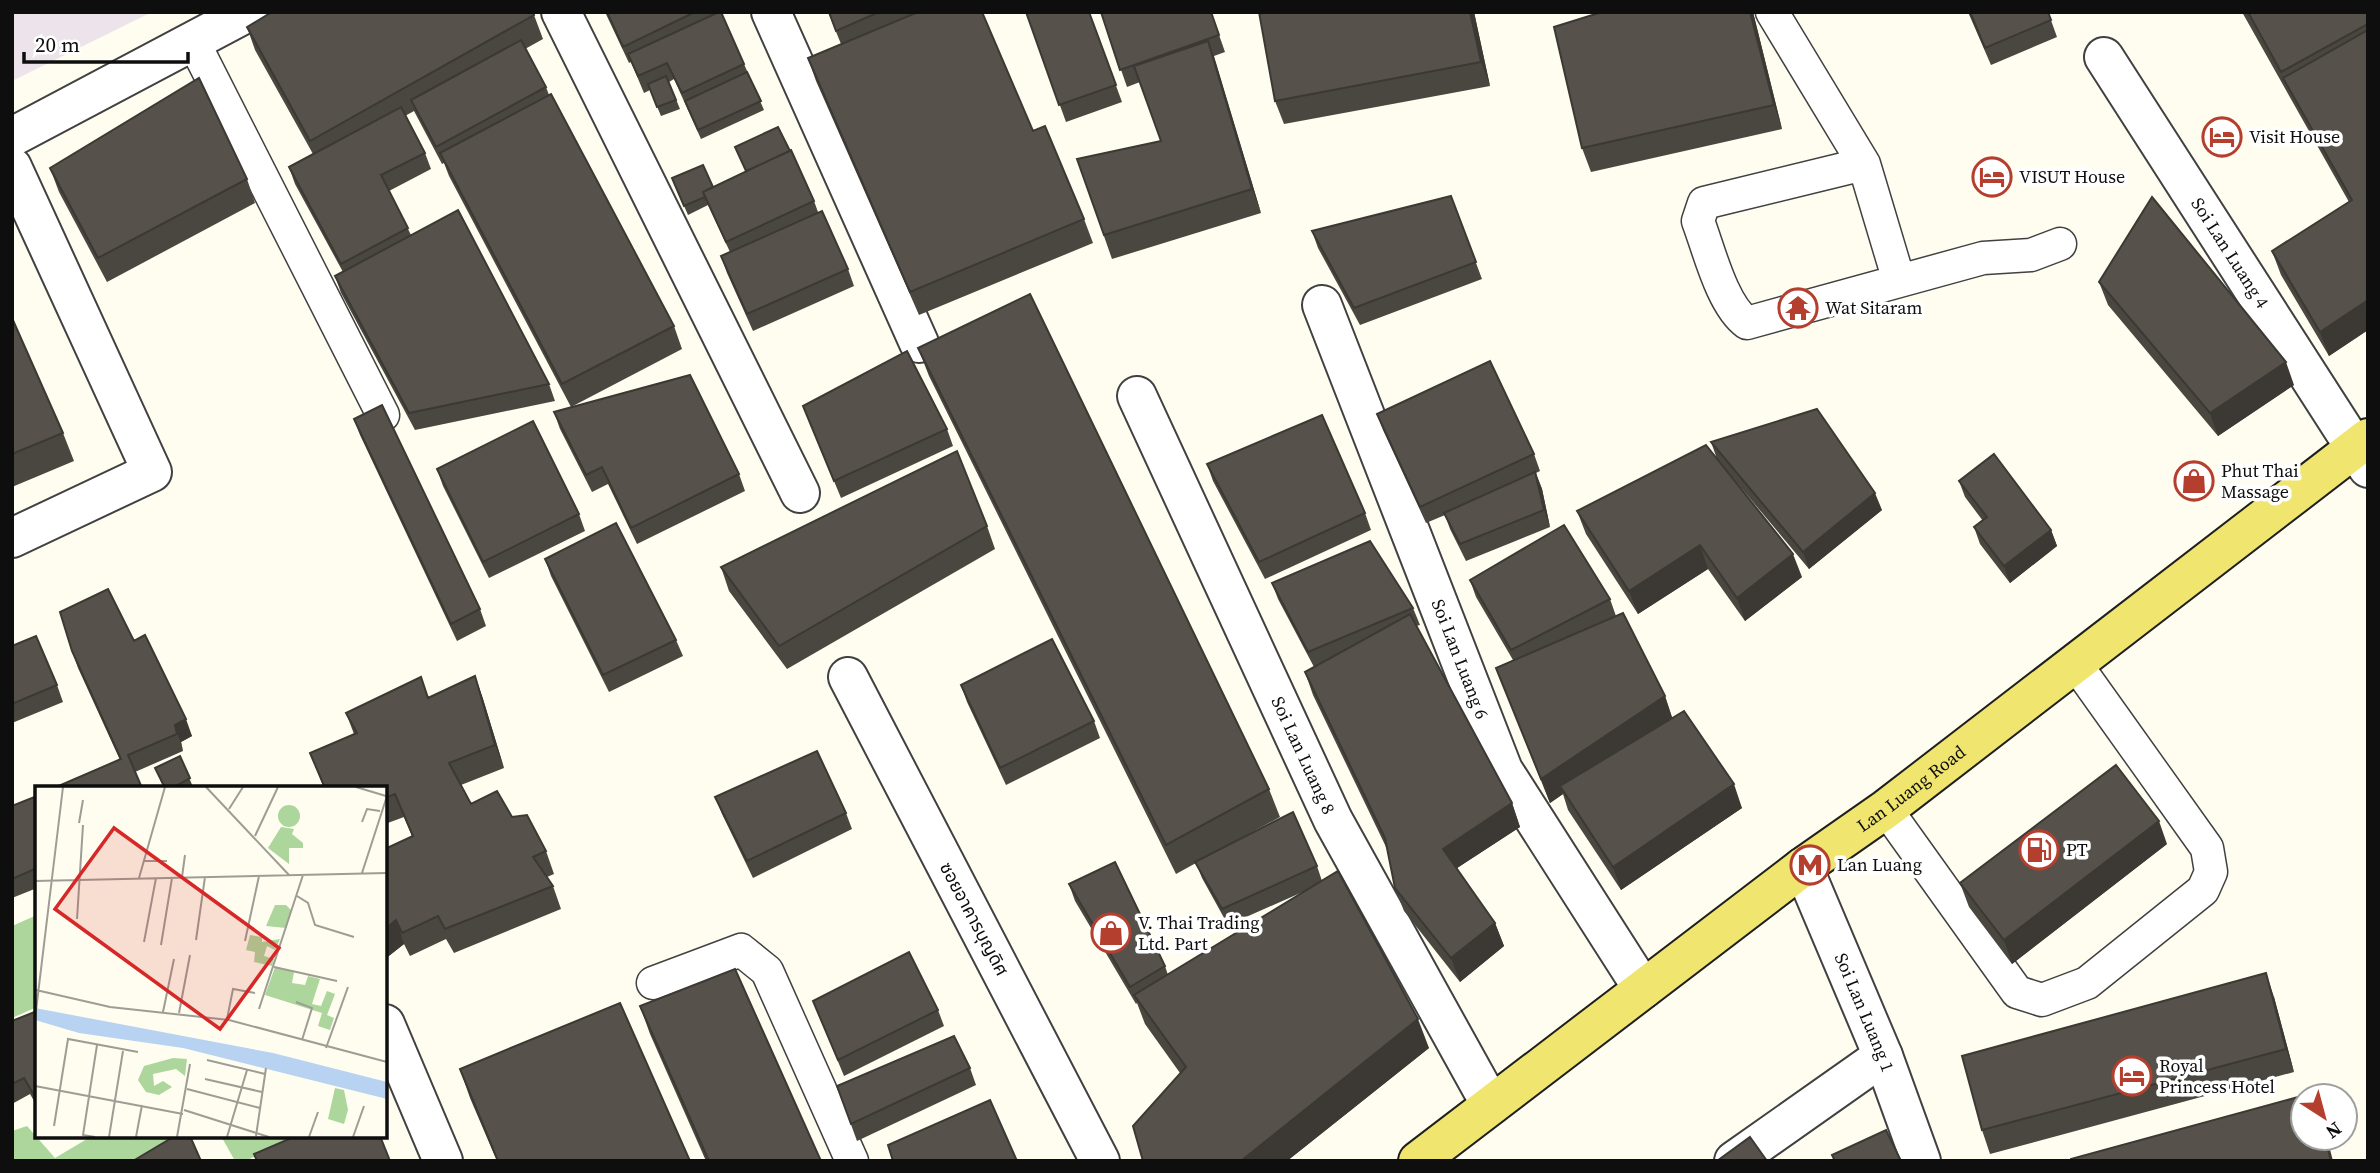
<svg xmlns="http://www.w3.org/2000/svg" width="2380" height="1173" viewBox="0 0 2380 1173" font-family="'Source Serif 4','Noto Sans Thai',serif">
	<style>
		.industrial { fill: #ece3eb }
		.forest { fill: #acd69c }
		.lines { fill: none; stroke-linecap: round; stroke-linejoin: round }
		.service-casing { stroke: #414141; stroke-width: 35 }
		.minor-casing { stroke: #414141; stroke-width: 42 }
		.primary-casing { stroke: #1f1f1f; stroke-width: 42 }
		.service { stroke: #fff; stroke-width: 32 }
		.minor { stroke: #fff; stroke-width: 38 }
		.primary { stroke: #efe56f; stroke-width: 38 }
		.wall { fill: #4a4640 }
		.shaded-wall { fill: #3c3934 }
		.building { fill: #56514b; stroke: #3c3934; stroke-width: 2 }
		.labels { text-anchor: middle; stroke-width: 7; stroke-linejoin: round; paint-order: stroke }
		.poi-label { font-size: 18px; fill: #0e0e0e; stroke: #fff; text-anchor: start }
		.street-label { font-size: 18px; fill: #0e0e0e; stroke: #fff }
		.inset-river { fill: none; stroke: #b8d2f2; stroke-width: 3.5 }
		.inset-road { fill: none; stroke: #9e9d95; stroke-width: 2 }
		.view { fill: #d62828; fill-opacity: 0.15; stroke: #d62828; stroke-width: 3.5 }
		.inset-edge { fill: none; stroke: #0e0e0e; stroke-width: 3.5 }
	</style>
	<rect width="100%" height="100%" fill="#fefdef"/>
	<path class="industrial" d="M 12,12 L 152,12 L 12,81 Z"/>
	<path class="forest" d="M 37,915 L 37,1007 L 12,1018 L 12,926 Z
		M 27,1126 L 55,1158 L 92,1136 L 175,1136 L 139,1161 L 12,1161 L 12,1131 Z
		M 221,1136 L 294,1136 L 246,1161 L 235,1161 Z"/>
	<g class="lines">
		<g class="service-casing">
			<path id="service" d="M 1772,12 L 1864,164 L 1899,281
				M 194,43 L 383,415
				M 1864,164 L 1704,203 L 1698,221 C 1709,250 1722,305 1747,323 L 1983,258 L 2031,255 L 2060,244
				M 1886,809 L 2017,992 L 2042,1000 L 2087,983 L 2203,890 L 2211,872 L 2207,848 L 2075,663
				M 653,983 L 741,950 L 767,971 L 852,1161"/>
		</g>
		<g class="minor-casing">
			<g id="minor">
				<path d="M 561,12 L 800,493"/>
				<path d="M 771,12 L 919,343"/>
				<path id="s1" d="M 2104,57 L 2368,468"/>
				<path d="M 12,137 L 248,12"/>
				<path d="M 12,167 L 152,472 L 12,538"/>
				<path id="s2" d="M 1322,305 L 1503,770 L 1643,989"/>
				<path id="s3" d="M 1137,396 L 1333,820 L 1491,1105"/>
				<path d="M 848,677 L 1100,1161"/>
				<path id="s4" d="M 1803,867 L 1883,1056 L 1921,1161"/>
				<path d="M 385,1024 L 443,1161"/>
				<path d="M 1734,1161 L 1883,1056"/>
			</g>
		</g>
		<g class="primary-casing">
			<g id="primary">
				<path id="s5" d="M 1418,1161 L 1803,867 L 1886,809 L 2368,438"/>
			</g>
		</g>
		<use href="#service" class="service"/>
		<use href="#minor" class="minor"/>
		<use href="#primary" class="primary"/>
	</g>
	<path class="wall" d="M 605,12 L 712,12 L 744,64 L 764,110 L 701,139 L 674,79 L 669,82 L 680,109 L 661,116 L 650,90 L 644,93 L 631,62 L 629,63 Z
		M 828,12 L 982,12 L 1033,131 L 1084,219 L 1093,243 L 919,315 L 816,81 L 808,58 L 841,44 Z
		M 1026,12 L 1089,12 L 1122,102 L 1066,122 Z
		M 1101,12 L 1211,12 L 1225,52 L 1214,56 L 1261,213 L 1112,259 L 1077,159 L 1161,141 L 1140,82 L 1127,87 Z
		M 1259,12 L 1474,12 L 1490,86 L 1284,124 L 1275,101 Z
		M 1753,12 L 1782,129 L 1591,172 L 1582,148 Z
		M 1968,12 L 2048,12 L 2057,37 L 1991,65 Z
		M 2242,12 L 2368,12 L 2368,330 L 2329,356 L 2281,275 L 2272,251 L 2349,202 Z
		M 534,15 L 543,39 L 525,49 L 546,87 L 549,95 L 674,326 L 682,349 L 571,407 L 739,474 L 745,491 L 637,544 L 608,484 L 592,492 L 560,429 L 554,412 L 571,407 L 449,176 L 444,163 L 442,164 L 414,111 L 405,116 L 425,153 L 431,169 L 389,191 L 411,235 L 549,384 L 555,401 L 415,430 L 341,293 L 335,276 L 343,272 L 295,184 L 289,167 L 313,154 L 255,50 L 247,27 Z
		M 735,147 L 814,201 L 818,212 L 848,269 L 854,286 L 753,331 L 727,273 L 721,256 L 730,252 L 708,205 L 688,215 L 672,178 L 713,187 L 746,172 Z
		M 50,168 L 247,179 L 255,203 L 107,282 L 59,192 Z
		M 1451,196 L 1482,279 L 1360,325 L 1318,248 L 1312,231 Z
		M 2099,282 L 2294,385 L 2218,436 L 2108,305 Z
		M 12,318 L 63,433 L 74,461 L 12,487 Z
		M 918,348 L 1269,789 L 1280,817 L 1232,843 L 1317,866 L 1322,881 L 1429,1048 L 1287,1161 L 1143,1161 L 1180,1073 L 1145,1024 L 1137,1003 L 1136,1004 L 1075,901 L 1069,884 L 1165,966 L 1168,975 L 1305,891 L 1228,925 L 1202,878 L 1196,863 L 1176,874 L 929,376 Z
		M 803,406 L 947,429 L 953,446 L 841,498 Z
		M 1377,414 L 1534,454 L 1540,471 L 1536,473 L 1542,489 L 1550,527 L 1466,561 L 1450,529 L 1445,515 L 1426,523 L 1383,430 Z
		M 354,419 L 480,609 L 486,626 L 457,641 L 360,435 Z
		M 1711,442 L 1882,510 L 1809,569 L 1717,459 Z
		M 1207,464 L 1365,513 L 1371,530 L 1265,579 L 1213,481 Z
		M 437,469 L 579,514 L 585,531 L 489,578 L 443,486 Z
		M 1959,481 L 2051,530 L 2057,546 L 2010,583 L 1980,544 L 1974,527 L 1983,521 L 1965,497 Z
		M 1577,511 L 1802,577 L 1745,621 L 1708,569 L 1638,614 L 1586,534 Z
		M 987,526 L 995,549 L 787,669 L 729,591 L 721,567 Z
		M 545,559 L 676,640 L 683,656 L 609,692 L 551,576 Z
		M 1470,580 L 1610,599 L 1616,616 L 1608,620 L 1665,696 L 1672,718 L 1742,808 L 1621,890 L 1568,810 L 1563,794 L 1550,803 L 1496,668 L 1513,660 L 1476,597 Z
		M 1272,583 L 1413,608 L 1420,625 L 1416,626 L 1512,803 L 1520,827 L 1457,868 L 1495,923 L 1504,946 L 1460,982 L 1404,911 L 1395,888 L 1387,849 L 1313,695 L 1305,672 L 1314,667 L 1278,599 Z
		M 134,641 L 192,736 L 181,742 L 183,751 L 135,772 L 120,760 L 78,668 L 72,651 Z
		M 12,646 L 57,685 L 63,702 L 12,723 Z
		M 475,676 L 483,699 L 504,768 L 461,785 L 471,804 L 512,817 L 546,851 L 554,874 L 547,877 L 553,886 L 561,909 L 454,953 L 446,939 L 410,956 L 404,944 L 385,959 L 385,849 L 412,836 L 404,817 L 385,824 L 385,788 L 324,788 L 310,753 L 354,734 L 346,713 L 429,698 Z
		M 961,685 L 1094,721 L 1100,738 L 1006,785 L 967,702 Z
		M 180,756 L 193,787 L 191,788 L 164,788 L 155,768 Z
		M 37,796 L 37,888 L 12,898 L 12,806 Z
		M 715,797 L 846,813 L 852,829 L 753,878 L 722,814 Z
		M 2167,844 L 2012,964 L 1969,907 L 1960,883 Z
		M 2274,997 L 2294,1072 L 1990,1154 L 1982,1130 Z
		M 813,1001 L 938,1010 L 944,1026 L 844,1076 Z
		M 640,1006 L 821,1161 L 706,1161 L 650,1034 Z
		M 37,1011 L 37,1106 L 30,1094 L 12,1104 L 12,1021 Z
		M 970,1068 L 976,1085 L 857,1141 L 837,1086 Z
		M 460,1069 L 690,1161 L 497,1161 L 470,1098 Z"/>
	<path class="shaded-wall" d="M 1470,12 L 1474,12 L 1490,86 L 1481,62 Z
		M 1750,12 L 1753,12 L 1782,129 L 1774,105 Z
		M 1208,41 L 1216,64 L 1261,213 L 1252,189 Z
		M 2368,300 L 2368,330 L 2329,356 L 2320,332 Z
		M 2286,362 L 2294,385 L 2218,436 L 2210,413 Z
		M 1535,472 L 1542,489 L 1550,527 L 1544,510 Z
		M 1875,493 L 1882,510 L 1809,569 L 1803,552 Z
		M 2051,530 L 2057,546 L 2010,583 L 2004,566 Z
		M 1700,545 L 1708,569 L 1638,614 L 1629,591 Z
		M 1793,554 L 1802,577 L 1745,621 L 1737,598 Z
		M 475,676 L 483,699 L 504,768 L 495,745 Z
		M 1665,696 L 1673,720 L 1560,786 L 1563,794 L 1550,803 L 1541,779 Z
		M 186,719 L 192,736 L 181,742 L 183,751 L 175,725 Z
		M 1734,784 L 1742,808 L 1621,890 L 1613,867 Z
		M 1512,803 L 1520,827 L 1451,872 L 1443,849 Z
		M 2159,821 L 2167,844 L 2012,964 L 2004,940 Z
		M 396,920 L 404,944 L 385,959 L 385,929 Z
		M 1495,923 L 1504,946 L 1460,982 L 1451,958 Z
		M 2266,973 L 2274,997 L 2294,1072 L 2286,1049 Z
		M 1418,1019 L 1429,1048 L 1287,1161 L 1241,1161 Z
		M 2325,1138 L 2327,1138 L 2333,1161 L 2331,1161 Z"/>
	<path class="building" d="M 272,12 L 533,12 L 534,15 L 310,141 L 247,27 Z
		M 607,12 L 695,12 L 623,47 Z
		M 719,12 L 721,12 L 744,64 L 682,93 L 667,63 L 638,76 L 628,54 Z
		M 829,12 L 879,12 L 836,31 Z
		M 918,12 L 982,12 L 1033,131 L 1045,126 L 1084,219 L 910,292 L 808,58 Z
		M 1026,12 L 1089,12 L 1116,85 L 1059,105 Z
		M 1101,12 L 1211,12 L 1219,35 L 1120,70 Z
		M 1259,12 L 1470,12 L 1481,62 L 1275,101 Z
		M 1602,12 L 1750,12 L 1774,105 L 1582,148 L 1554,27 Z
		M 1970,12 L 2048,12 L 2051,20 L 1985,48 Z
		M 2248,12 L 2368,12 L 2368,24 L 2281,72 Z
		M 2368,30 L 2368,300 L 2320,332 L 2272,251 L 2352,200 L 2283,78 Z
		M 521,40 L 546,87 L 436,147 L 411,100 Z
		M 1208,41 L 1252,189 L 1104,235 L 1077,159 L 1161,141 L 1134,66 Z
		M 747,72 L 761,101 L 698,130 L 685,101 Z
		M 666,76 L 676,100 L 657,107 L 648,84 Z
		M 199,78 L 247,179 L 98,258 L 50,168 Z
		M 551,94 L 674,326 L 562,384 L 440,153 Z
		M 401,107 L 425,153 L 381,175 L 408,228 L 341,264 L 289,167 Z
		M 778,127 L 790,151 L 746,171 L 735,147 Z
		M 791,150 L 814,201 L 726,242 L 703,192 Z
		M 703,165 L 713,187 L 703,192 L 705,197 L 684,206 L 672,178 Z
		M 1451,196 L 1476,262 L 1354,308 L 1312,231 Z
		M 2152,197 L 2286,362 L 2210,413 L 2099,282 Z
		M 458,210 L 549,384 L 409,413 L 335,276 Z
		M 822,211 L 848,269 L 747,314 L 721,256 Z
		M 1030,294 L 1269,789 L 1166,845 L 918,348 Z
		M 12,318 L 63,433 L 12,454 Z
		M 907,351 L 947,429 L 834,481 L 803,406 Z
		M 1490,361 L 1534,454 L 1420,507 L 1377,414 Z
		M 690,375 L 739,474 L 631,528 L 602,467 L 586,475 L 554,412 Z
		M 382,405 L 480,609 L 451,624 L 354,419 Z
		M 1817,409 L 1875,493 L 1803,552 L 1711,442 Z
		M 1322,415 L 1365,513 L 1259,562 L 1207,464 Z
		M 533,421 L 579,514 L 483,562 L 437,469 Z
		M 1706,445 L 1793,554 L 1737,598 L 1700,545 L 1629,591 L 1577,511 Z
		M 957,451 L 987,526 L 779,646 L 721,567 Z
		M 1994,454 L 2051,530 L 2004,566 L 1974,527 L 1987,517 L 1959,481 Z
		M 1535,472 L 1544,510 L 1460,544 L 1444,513 Z
		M 616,523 L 676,640 L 603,675 L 545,559 Z
		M 1564,525 L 1610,599 L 1511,650 L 1470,580 Z
		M 1370,541 L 1413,608 L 1308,652 L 1272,583 Z
		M 108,589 L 134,641 L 145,635 L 186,719 L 175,725 L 177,734 L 128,755 L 142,788 L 54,788 L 121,759 L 72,651 L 60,612 Z
		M 1623,613 L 1665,696 L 1541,779 L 1496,668 Z
		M 1410,614 L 1512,803 L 1443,849 L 1495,923 L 1451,958 L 1395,888 L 1385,838 L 1305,672 Z
		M 36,636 L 57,685 L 12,704 L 12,646 Z
		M 1052,639 L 1094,721 L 1000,768 L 961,685 Z
		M 475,676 L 495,745 L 449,763 L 471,804 L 497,791 L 512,817 L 527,815 L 546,851 L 533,857 L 553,886 L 445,929 L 438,916 L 402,933 L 396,920 L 385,929 L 385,849 L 413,836 L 395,794 L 385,798 L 385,788 L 325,788 L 310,753 L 357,733 L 346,713 L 421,677 L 428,698 Z
		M 1684,711 L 1734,784 L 1613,867 L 1560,786 Z
		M 817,751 L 846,813 L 747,861 L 715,797 Z
		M 180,756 L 190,778 L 172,788 L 165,788 L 155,768 Z
		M 2116,765 L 2159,821 L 2004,940 L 1960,883 Z
		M 37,796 L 37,868 L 12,879 L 12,806 Z
		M 1293,812 L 1317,866 L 1222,909 L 1195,862 Z
		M 1115,862 L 1165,966 L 1130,987 L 1069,884 Z
		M 1338,871 L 1418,1019 L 1241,1161 L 1143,1161 L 1133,1126 L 1186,1067 L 1134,995 Z
		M 909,952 L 938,1010 L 838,1060 L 813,1001 Z
		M 735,969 L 821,1161 L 709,1161 L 640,1006 Z
		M 2266,973 L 2286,1049 L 1982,1130 L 1962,1056 Z
		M 620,1003 L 690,1161 L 498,1161 L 460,1069 Z
		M 37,1011 L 37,1100 L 24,1078 L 12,1084 L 12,1021 Z
		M 954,1036 L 970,1068 L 851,1124 L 837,1086 Z
		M 2313,1093 L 2314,1096 L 2303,1096 L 2303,1138 L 2325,1138 L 2331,1161 L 2071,1161 L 2071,1159 Z
		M 990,1100 L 1017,1161 L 893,1161 L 888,1145 Z
		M 1886,1130 L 1901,1161 L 1835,1161 L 1832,1155 Z
		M 175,1136 L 190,1136 L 201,1161 L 133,1161 Z
		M 296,1136 L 380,1136 L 390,1161 L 257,1161 L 254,1154 Z
		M 1750,1137 L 1767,1161 L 1717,1161 Z"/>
	<defs>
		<g id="hotel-ring" transform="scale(2.0125)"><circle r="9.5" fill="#fff" stroke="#b43f2f" stroke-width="1.5"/><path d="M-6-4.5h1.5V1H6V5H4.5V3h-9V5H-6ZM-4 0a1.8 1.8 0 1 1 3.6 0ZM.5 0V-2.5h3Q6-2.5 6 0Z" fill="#b43f2f"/></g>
		<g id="temple-ring" transform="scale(2.0125)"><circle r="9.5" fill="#fff" stroke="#b43f2f" stroke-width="1.5"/><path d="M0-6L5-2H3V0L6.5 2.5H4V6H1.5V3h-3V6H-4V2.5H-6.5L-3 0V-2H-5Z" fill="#b43f2f"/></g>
		<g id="shop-ring" transform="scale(2.0125)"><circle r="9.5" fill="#fff" stroke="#b43f2f" stroke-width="1.5"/><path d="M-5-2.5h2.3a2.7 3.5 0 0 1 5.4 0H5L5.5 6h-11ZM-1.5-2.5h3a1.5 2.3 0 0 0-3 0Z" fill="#b43f2f"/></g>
		<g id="fuel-ring" transform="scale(2.0125)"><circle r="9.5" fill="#fff" stroke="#b43f2f" stroke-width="1.5"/><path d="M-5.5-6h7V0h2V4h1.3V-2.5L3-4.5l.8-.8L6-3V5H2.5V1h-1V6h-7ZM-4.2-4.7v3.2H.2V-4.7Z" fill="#b43f2f"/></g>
		<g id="metro-ring" transform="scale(2.0125)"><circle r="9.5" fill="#fff" stroke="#b43f2f" stroke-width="1.5"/><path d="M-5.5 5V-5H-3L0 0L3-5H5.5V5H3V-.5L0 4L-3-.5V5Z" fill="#b43f2f"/></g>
	</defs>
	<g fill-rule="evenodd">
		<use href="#hotel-ring" x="2222" y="137"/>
		<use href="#hotel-ring" x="1992" y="177"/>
		<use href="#temple-ring" x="1798" y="308"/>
		<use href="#shop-ring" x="2194" y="481"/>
		<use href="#fuel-ring" x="2039" y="850"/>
		<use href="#metro-ring" x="1810" y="865"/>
		<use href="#shop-ring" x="1111" y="933"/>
		<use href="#hotel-ring" x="2132" y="1076"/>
	</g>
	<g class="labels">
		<g class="poi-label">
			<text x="2249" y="143">Visit House</text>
			<text x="2019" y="183">VISUT House</text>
			<text x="1825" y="314">Wat Sitaram</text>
			<text x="2221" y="477">Phut Thai<tspan x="2221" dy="21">Massage</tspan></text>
			<text x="2066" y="856">PT</text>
			<text x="1837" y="871">Lan Luang</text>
			<text x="1138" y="929">V. Thai Trading<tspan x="1138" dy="21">Ltd. Part</tspan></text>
			<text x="2159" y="1072">Royal<tspan x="2159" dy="21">Princess Hotel</tspan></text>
		</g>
		<g class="street-label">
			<text dy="6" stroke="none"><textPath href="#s1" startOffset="233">Soi Lan Luang 4</textPath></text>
			<text dy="6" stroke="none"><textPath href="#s2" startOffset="380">Soi Lan Luang 6</textPath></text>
			<text dy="6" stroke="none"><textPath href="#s3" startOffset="396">Soi Lan Luang 8</textPath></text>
			<text dy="6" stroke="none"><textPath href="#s5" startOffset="618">Lan Luang Road</textPath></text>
			<text transform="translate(974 919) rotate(62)" y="6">ซอยอาคารบุญดิศ</text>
			<text dy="6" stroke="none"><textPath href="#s4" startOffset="158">Soi Lan Luang 1</textPath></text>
		</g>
	</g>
	<g transform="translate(35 786)">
		<rect width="352" height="352" fill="#fefdef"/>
		<path d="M243 30a11 11 0 1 1 22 0a11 11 0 1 1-22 0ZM 246,41 L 259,43 L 257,48 L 268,57 L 268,62 L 254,62 L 254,78 L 233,62 ZM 240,119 L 251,119 L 256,124 L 251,142 L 231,140 ZM 215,149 L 227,151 L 227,156 L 245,153 L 240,164 L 232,160 L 229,170 L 239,173 L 237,180 L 219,176 L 220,166 L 211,164 ZM 240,181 L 259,186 L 257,197 L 270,199 L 273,190 L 285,193 L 277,218 L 286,220 L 292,205 L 300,208 L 292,229 L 299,232 L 295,244 L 283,240 L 287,227 L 230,209 ZM 138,272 L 152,273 L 150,290 L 141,283 L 118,288 L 119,300 L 128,295 L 137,301 L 124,309 L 111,306 L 103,294 L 109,280 ZM 300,302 L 309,304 L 313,324 L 309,338 L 293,333 Z" fill="#acd69c"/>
		<path d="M 0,222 L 238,267 L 352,296 L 352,313 L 148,262 L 44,247 L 0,234 Z" fill="#b8d2f2"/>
		<path class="inset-river" d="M 4,231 L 239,272 L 352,302"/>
		<path class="inset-road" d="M 171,1 L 254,89M 321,1 L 351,10M 194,23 L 208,1M 327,36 L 332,23 L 345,25M 44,37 L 48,14M 220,50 L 243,1M 108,75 L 132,75M 327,87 L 352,10M 147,91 L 150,69M 104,92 L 130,1M 0,95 L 352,87M 262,110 L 273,117 L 280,139 L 319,151M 42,133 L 48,39M 161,154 L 170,91M 210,155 L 224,90M 109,156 L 121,92M 126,159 L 137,92M 239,181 L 302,195M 1,204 L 75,221 L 194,234 L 352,276M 261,216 L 277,222 L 267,254M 224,223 L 268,89M 128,226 L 139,173M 144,227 L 155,169M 0,233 L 28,1M 192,233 L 198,203 L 220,207M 291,262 L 313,201M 172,274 L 230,288M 170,293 L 227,306M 0,300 L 148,328M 152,303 L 225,322M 149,324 L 234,351M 19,340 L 33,253 L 103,266M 221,350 L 231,282M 60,351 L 48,349 L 62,259M 74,351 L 88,265M 101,351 L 107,319M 142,351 L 155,278M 192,351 L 212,284M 274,351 L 283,326M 318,351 L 329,320"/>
		<path class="view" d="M 79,42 L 244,162 L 185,243 L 20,123 Z"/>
		<rect width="352" height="352" class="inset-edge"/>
	</g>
	<rect width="2380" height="1173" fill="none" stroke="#0e0e0e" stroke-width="28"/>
	<g transform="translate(2324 1117) rotate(144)"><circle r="33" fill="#ffffff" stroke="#9f9f9f" stroke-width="2"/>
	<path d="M0-5L12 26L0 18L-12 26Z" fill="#b43f2f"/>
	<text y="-10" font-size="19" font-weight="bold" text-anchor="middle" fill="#0e0e0e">N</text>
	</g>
	<path d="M24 52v10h164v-10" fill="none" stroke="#0e0e0e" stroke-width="3.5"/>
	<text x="35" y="52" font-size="21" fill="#0e0e0e" stroke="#ffffff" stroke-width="5" paint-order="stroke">20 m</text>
</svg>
